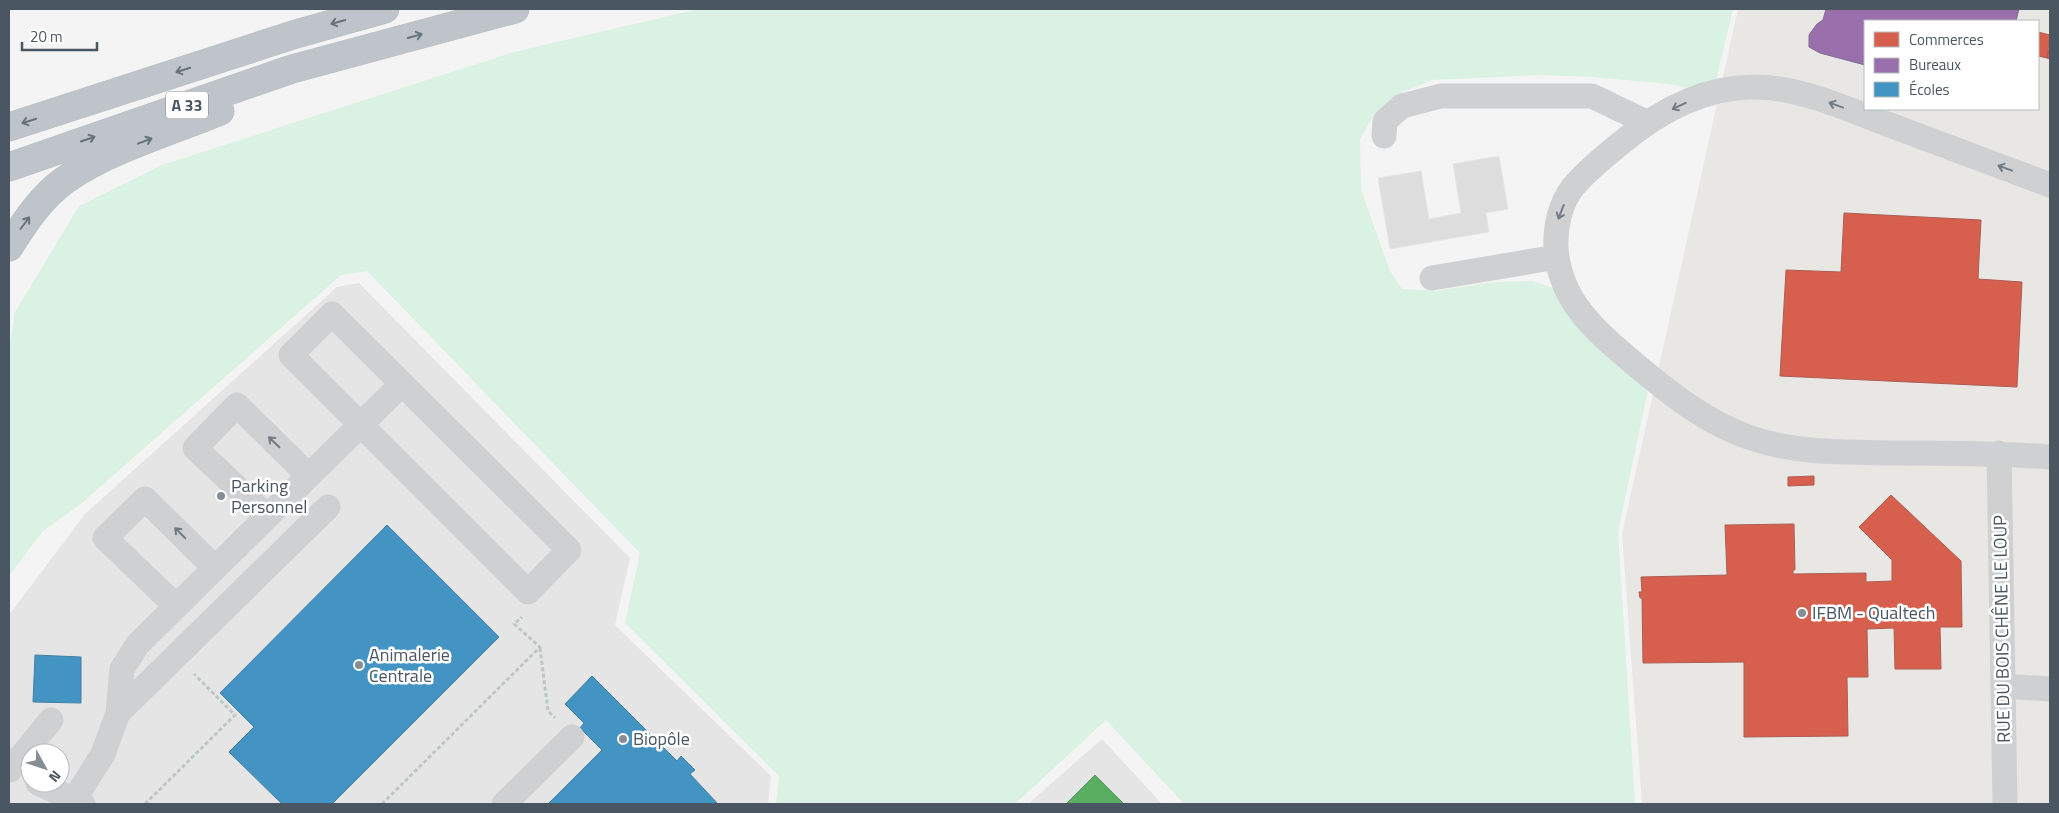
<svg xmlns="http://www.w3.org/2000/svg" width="2059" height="813" viewBox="0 0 2059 813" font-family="'Titillium Web',sans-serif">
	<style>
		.commercial { fill: #e8e7e3; fill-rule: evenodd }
		.education { fill: #e6e5e6; fill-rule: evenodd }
		.green { fill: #d9f2e3 }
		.shops { fill: #d6604d; stroke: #ac5d53 }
		.offices { fill: #9970ab; stroke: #816895 }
		.schools { fill: #4393c3; stroke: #4581a6 }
		.public { fill: #5aae61; stroke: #559461 }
		.building { fill: #ddddde; stroke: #e5e6e7 }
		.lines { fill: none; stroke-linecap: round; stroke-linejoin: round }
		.highway-casing { stroke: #b9bec3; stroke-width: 29 }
		.path { stroke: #bcc7c4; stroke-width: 3; stroke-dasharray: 4 2.5; stroke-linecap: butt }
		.minor { stroke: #ced0d2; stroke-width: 25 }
		.highway { stroke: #bec4c9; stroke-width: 28 }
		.oneway { stroke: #67727b }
		.oneway2 { stroke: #727b83 }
		.poi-dot { fill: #868d94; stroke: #fff; stroke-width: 2 }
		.labels { text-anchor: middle; stroke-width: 5; stroke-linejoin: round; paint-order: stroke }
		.shield { fill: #fff; stroke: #808990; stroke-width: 1 }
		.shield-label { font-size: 16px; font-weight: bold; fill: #4a5661 }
		.poi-label { font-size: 18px; fill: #4a5661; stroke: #fff; text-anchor: start }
		.street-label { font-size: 18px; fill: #4a5661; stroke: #fff }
	</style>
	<rect width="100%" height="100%" fill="#f4f4f4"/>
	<path class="commercial" d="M 1738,9 L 2050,9 L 2050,804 L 1642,804 L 1622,534 ZM 1865,21 L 2038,21 L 2038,109 L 1865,109 Z"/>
	<path class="education" d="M 359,283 L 630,558 L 615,625 L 771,776 L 768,804 L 9,804 L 9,615 L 86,513 L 337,287 ZM 30,753 L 60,753 L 60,783 L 30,783 Z
		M 1102,739 L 1162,804 L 1028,804 Z"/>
	<path class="green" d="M 699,9 L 1733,9 L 1716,81 L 1698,90 L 1669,84 L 1592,77 L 1540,75 L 1432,80 L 1403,92 L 1374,114 L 1360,140 L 1361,190 L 1390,271 L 1402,289 L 1435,291 L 1495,282 L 1532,281 L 1553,288 L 1650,381 L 1618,531 L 1635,804 L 1184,804 L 1106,720 L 1015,804 L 776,804 L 779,776 L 625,623 L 640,553 L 367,271 L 341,275 L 83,502 L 42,532 L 9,576 L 9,351 L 15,312 L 79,206 L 162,165 L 514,52 Z"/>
	<path class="shops" d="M 2038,32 L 2050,35 L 2047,58 L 2038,56 Z
		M 2050,45 L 2050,59 L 2047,58 Z
		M 1844,213 L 1981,220 L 1978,279 L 2022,282 L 2017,387 L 1780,376 L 1786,270 L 1841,272 Z
		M 1814,476 L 1814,485 L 1788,486 L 1788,477 Z
		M 1891,495 L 1961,561 L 1962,627 L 1940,627 L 1941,669 L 1895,669 L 1894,628 L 1867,629 L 1868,677 L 1847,677 L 1848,736 L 1744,737 L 1744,662 L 1643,663 L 1642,598 L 1640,598 L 1639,592 L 1642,592 L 1641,577 L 1727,575 L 1725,525 L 1794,524 L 1795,570 L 1793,570 L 1793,574 L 1866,573 L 1866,582 L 1892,581 L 1892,560 L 1859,527 Z"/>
	<path class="offices" d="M 1826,9 L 2019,9 L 2016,21 L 1865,21 L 1865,65 L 1820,53 L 1809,47 L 1809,35 L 1817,24 L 1823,20 Z"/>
	<path class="schools" d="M 387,525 L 499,637 L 332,804 L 282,804 L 229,752 L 254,727 L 220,693 Z
		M 35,655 L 81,657 L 81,703 L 33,702 Z
		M 592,676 L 677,761 L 681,756 L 695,770 L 690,774 L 718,804 L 548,804 L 602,750 L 580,728 L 584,723 L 565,704 Z"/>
	<path class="public" d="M 1095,775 L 1124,804 L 1069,804 L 1067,803 Z"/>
	<path class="building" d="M 1499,156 L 1508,209 L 1486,213 L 1489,232 L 1390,249 L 1378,178 L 1421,171 L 1429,219 L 1461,213 L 1453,164 Z"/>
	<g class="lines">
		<g class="highway-casing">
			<path id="highway" d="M 9,127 L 296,34 L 385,9
				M 9,167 L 292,69 L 515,9
				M 9,247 C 24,223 42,196 65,180 C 107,150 172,131 220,111"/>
		</g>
		<path class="path" d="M 540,648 L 548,711 L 555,718
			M 145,804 L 235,715 L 194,674
			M 382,804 L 540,647 L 514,624 L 522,617"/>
		<path class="minor" d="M 1384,136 L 1385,121 L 1402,106 L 1441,96 L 1592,96 L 1646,122
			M 2050,185 C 1997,165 1943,145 1890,125 C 1846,109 1801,87 1754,87 C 1704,87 1658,112 1621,143 C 1604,157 1587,170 1573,187 C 1560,204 1555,227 1556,248 C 1560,303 1597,332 1637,366 C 1672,395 1707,423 1751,438 C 1798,454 1847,452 1897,453 C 1948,453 1999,453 2050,457
			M 1432,278 L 1557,257
			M 332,314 L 569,550 L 528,592 L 291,355 Z
			M 1999,453 L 2005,804
			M 267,516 L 195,448 L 237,405 L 309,476
			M 176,606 L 105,538 L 145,499 L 215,568
			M 2003,686 L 2050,689
			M 118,713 L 328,507
			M 10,770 L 51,720
			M 38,783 L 83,804
			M 74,800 L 103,754 L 118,713 L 122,669 L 138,644 L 402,384
			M 504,804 L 572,737"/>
		<use href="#highway" class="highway"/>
	</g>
	<defs><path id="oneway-shaft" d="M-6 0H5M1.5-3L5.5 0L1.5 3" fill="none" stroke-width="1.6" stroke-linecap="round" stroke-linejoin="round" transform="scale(1.25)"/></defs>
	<g class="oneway">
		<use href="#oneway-shaft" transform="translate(338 22) rotate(164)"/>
		<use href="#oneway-shaft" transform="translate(415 36) rotate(-15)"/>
		<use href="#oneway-shaft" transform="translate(183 70) rotate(162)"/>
		<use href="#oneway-shaft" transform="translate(29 121) rotate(162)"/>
		<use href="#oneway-shaft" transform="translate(88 139) rotate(-19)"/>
		<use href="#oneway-shaft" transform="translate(145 141) rotate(-21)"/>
		<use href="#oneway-shaft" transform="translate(25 223) rotate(-53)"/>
	</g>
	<g class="oneway2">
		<use href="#oneway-shaft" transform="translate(1836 105) rotate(-160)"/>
		<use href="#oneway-shaft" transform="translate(1679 106) rotate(155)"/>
		<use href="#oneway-shaft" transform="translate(2005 168) rotate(-160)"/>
		<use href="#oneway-shaft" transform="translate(1561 212) rotate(111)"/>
		<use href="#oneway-shaft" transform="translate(274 442) rotate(-136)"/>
		<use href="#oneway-shaft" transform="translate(180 533) rotate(-135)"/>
	</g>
	<g class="poi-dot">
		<circle cx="221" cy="496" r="5"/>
		<circle cx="1802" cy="613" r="5"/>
		<circle cx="359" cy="665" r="5"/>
		<circle cx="623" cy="739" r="5"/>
	</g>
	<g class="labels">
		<rect class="shield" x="166" y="91.5" width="42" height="27" rx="4"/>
		<g class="shield-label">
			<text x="187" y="111">A 33</text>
		</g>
		<g class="poi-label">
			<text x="231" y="492">Parking<tspan x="231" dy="21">Personnel</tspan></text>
			<text x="1812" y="619">IFBM - Qualtech</text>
			<text x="369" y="661">Animalerie<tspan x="369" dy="21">Centrale</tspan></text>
			<text x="633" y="745">Biopôle</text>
		</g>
		<g class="street-label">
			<text transform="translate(2002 629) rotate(-91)" y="6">RUE DU BOIS CHÊNE LE LOUP</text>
		</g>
	</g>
	<rect width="2059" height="813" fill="none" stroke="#4a5661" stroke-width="20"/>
	<rect x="1864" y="20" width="175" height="90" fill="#ffffff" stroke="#b7bbc0"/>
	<rect x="1874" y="32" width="25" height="15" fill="#d6604d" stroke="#b7bbc0"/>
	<text x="1909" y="45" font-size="15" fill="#4a5661">Commerces</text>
	<rect x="1874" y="58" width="25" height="15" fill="#9970ab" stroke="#b7bbc0"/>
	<text x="1909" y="70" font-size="15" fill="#4a5661">Bureaux</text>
	<rect x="1874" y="82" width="25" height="15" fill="#4393c3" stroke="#b7bbc0"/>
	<text x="1909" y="95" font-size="15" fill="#4a5661">Écoles</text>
	<g transform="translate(45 768) rotate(130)"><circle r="24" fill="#ffffff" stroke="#b7bbc0"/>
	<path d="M0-4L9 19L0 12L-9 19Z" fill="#868d94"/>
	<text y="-8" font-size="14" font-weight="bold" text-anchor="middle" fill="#4a5661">N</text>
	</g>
	<path d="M22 42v8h75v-8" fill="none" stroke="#4a5661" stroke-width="2.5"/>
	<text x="30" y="42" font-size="15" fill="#4a5661" stroke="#ffffff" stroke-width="4" paint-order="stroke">20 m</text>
</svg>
